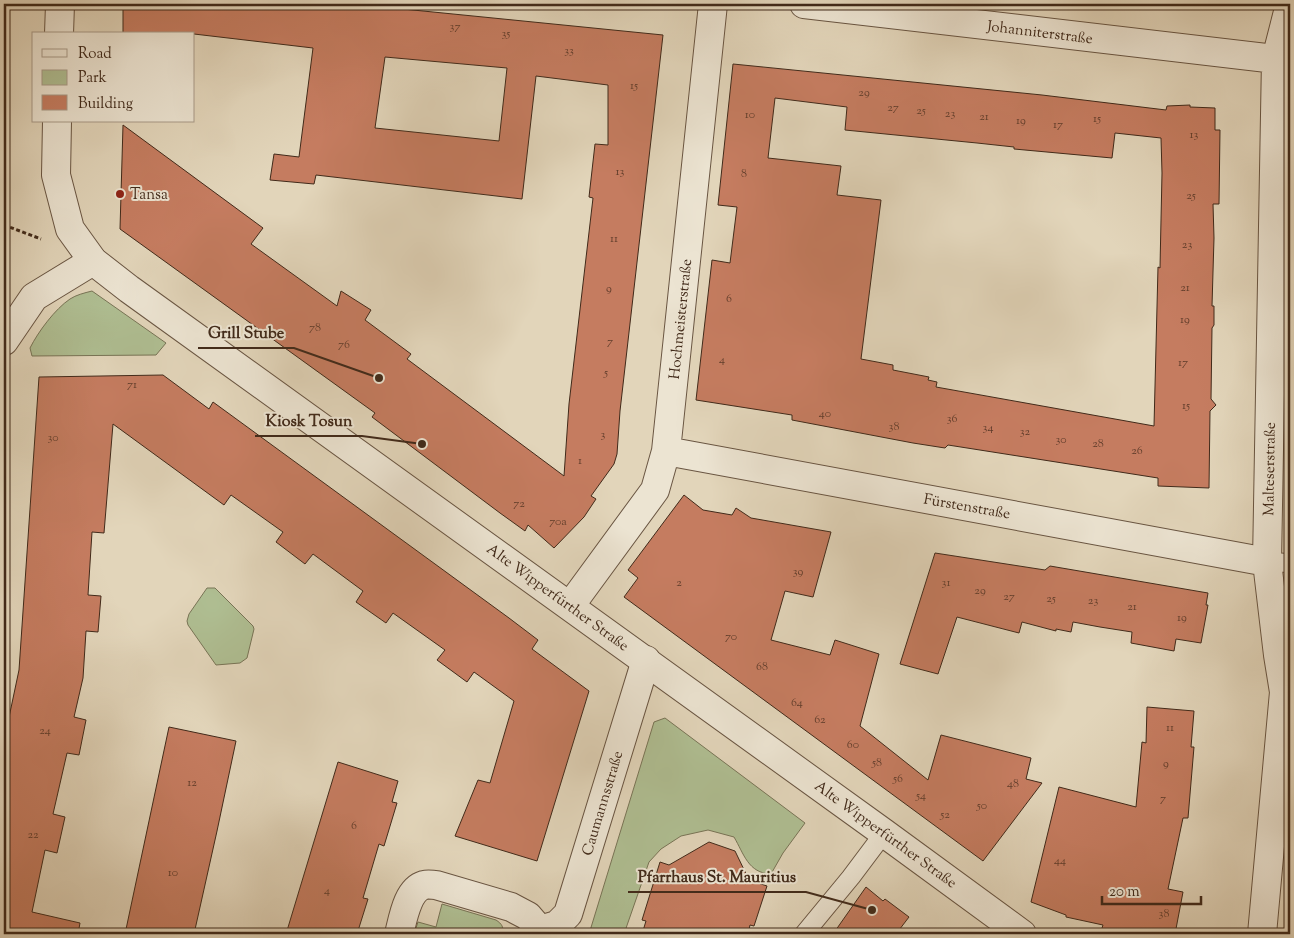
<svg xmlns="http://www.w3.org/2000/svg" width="1294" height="938" viewBox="0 0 1294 938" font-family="'Sorts Mill Goudy',serif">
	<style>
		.green { fill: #afbe92; stroke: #787456 }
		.building { fill: #c57c60; stroke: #412a1a; fill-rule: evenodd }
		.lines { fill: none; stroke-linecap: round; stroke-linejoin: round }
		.service-casing { stroke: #695542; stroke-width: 20 }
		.minor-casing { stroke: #695542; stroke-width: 30 }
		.tertiary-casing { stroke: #695542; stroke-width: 30 }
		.path { stroke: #412a1a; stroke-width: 3; stroke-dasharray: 4 2.5; stroke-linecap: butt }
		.service { stroke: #ece4d2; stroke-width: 18 }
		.minor { stroke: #ece4d2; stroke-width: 28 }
		.tertiary { stroke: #ece4d2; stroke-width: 28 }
		.poi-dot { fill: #8f2418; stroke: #ece4d2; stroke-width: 2 }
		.labels { text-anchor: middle; stroke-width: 4; stroke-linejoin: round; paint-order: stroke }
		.number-label { font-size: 12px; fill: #623e2c }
		.street-label { font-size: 15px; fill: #412a1a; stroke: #ece4d2 }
		.poi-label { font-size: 15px; fill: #412a1a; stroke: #ece4d2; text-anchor: start }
		.leader { fill: none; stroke: #412a1a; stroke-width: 2 }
		.callout-dot { fill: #412a1a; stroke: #ece4d2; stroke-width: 2 }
		.callout-label { font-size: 16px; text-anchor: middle; font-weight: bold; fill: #412a1a; stroke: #ece4d2; stroke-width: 4; stroke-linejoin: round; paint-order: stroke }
	</style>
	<rect width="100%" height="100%" fill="#e2d5ba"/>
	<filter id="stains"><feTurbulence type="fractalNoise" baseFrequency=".004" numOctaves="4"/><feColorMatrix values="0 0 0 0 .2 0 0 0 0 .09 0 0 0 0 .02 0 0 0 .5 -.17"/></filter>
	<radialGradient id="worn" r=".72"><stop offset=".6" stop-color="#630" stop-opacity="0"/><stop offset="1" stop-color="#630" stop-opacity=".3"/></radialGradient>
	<path class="green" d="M 92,291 L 166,343 L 156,355 L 32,356 L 30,348 C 38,332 55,309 70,299 C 76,295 84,293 92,291 Z
		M 207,588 L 215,588 L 253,626 L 254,629 L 247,658 L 240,663 L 216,665 L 188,625 L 187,621 L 189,614 Z
		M 665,718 L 805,823 L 783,853 L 771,874 C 748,873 744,854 734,837 L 708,830 L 681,836 L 661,849 L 649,862 L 624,934 L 589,934 L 654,722 Z
		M 442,904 L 496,920 C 502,924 504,927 502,934 L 414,934 L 418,922 L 436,927 Z"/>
	<path class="building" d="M 123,4 L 353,4 L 663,35 L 620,411 L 617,454 L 614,464 L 591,496 L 596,499 L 584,517 L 554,548 L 528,525 L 525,531 L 500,513 L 372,417 L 375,413 L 120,229 L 123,125 L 263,228 L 251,244 L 337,306 L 341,291 L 371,310 L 365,320 L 411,354 L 407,359 L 564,476 L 569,404 L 593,198 L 589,197 L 595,144 L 608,145 L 608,85 L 536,76 L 522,199 L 316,175 L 314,184 L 270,180 L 274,154 L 299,157 L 313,48 L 194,34 L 123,34 ZM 385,57 L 507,68 L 499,141 L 375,128 Z
		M 733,64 L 1042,95 L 1166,110 L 1167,106 L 1190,105 L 1190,107 L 1215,108 L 1215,130 L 1220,130 L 1219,204 L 1213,204 L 1214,238 L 1212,306 L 1214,306 L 1214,325 L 1212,328 L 1211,399 L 1216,405 L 1210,411 L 1209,488 L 1158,486 L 1158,478 L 948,445 L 945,448 L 913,443 L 792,420 L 792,415 L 696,400 L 712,260 L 730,263 L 737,207 L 718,205 ZM 775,98 L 847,107 L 845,130 L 977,143 L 1014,147 L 1014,149 L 1112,158 L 1115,133 L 1161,138 L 1162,173 L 1160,268 L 1158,267 L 1154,426 L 936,387 L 937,382 L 928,380 L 929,377 L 893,370 L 893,365 L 861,359 L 881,200 L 837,195 L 841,166 L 768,158 Z
		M 163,375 L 209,409 L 213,402 L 509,618 L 538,640 L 532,649 L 589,691 L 537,861 L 455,836 L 478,780 L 490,783 L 514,701 L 474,672 L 467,682 L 437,660 L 445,650 L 393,613 L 386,623 L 356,602 L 363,591 L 313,554 L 305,564 L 276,542 L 283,532 L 231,495 L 224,505 L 113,424 L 104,533 L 92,532 L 88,595 L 101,596 L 98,632 L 86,631 L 83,678 L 74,717 L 86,720 L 79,755 L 67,753 L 53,814 L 65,817 L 57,853 L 45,850 L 32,912 L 80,923 L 78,934 L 4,934 L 4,741 L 19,670 L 39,377 Z
		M 684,495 L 703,510 L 732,515 L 736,508 L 751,518 L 831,532 L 813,597 L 785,591 L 771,640 L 830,655 L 835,640 L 879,654 L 860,726 L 928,780 L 941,735 L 1031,758 L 1026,779 L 1042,783 L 983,861 L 624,597 L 638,578 L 628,570 Z
		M 935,553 L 1045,570 L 1050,566 L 1208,593 L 1206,605 L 1208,605 L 1201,643 L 1176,639 L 1174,651 L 1131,643 L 1132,632 L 1100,627 L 1073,622 L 1071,632 L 1056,629 L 1056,631 L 1022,622 L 1019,633 L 957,617 L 938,674 L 900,664 Z
		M 1147,707 L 1194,711 L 1191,747 L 1194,747 L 1188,818 L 1183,818 L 1168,889 L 1183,892 L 1175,934 L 1100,934 L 1103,925 L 1066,917 L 1066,915 L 1031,902 L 1059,787 L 1136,807 L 1142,742 L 1146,743 Z
		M 169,727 L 236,741 L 217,831 L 194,934 L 125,934 Z
		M 338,762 L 398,781 L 392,802 L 397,803 L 384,846 L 379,844 L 363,898 L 368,899 L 357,934 L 286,934 Z
		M 709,842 L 735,851 L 749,880 L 767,886 L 754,926 L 750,925 L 748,934 L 642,934 L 646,921 L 642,920 L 660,862 L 669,865 Z
		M 866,887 L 883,901 L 885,899 L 909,917 L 896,934 L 833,934 Z"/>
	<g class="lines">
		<g class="service-casing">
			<path id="service" d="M 1267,562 L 1290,563
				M 804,934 L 851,877 L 884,833"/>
		</g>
		<g class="minor-casing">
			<path id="minor" d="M 804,4 L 1276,59
				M 4,341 L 34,297 L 93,261
				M 666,451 L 1267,562
				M 570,606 L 655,490 L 666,451 L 713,4
				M 399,934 C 403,919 407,890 424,885 C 428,884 433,885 436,885 L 511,907 L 528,916 L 540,930
				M 536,934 L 540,930 L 557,925 L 568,914 L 646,660
				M 1262,934 L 1284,692 L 1278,655 L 1267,562 L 1276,59 L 1290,4"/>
		</g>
		<g class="tertiary-casing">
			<path id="tertiary" d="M 59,34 L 60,4
				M 57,121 L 56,175 L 70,229 L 93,261 L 129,289 L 884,833 L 1022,934"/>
		</g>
		<path class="path" d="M 4,225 L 41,239"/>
		<use href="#service" class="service"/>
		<use href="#minor" class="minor"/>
		<use href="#tertiary" class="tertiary"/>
	</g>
	<circle class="poi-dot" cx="120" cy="194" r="5"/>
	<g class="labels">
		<g class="number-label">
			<text x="455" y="30">37</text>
			<text x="506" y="37">35</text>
			<text x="569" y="54">33</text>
			<text x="634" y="89">15</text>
			<text x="864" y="96">29</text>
			<text x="893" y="111">27</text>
			<text x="921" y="114">25</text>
			<text x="950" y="117">23</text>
			<text x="750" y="118">10</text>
			<text x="984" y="120">21</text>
			<text x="1097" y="122">15</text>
			<text x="1021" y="124">19</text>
			<text x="1058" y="128">17</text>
			<text x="1194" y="138">13</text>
			<text x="620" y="175">13</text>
			<text x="744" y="177">8</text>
			<text x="1191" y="199">25</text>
			<text x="614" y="242">11</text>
			<text x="1187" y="248">23</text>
			<text x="1185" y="291">21</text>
			<text x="609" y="292">9</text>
			<text x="729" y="302">6</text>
			<text x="1185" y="323">19</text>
			<text x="315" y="331">78</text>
			<text x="610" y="345">7</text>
			<text x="344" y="348">76</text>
			<text x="722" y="363">4</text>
			<text x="1183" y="366">17</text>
			<text x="606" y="376">5</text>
			<text x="132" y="388">71</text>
			<text x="1186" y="409">15</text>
			<text x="825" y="417">40</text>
			<text x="952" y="422">36</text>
			<text x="894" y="430">38</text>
			<text x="988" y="431">34</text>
			<text x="1025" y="435">32</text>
			<text x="603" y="438">3</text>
			<text x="53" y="441">30</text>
			<text x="1061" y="443">30</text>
			<text x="1098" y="447">28</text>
			<text x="1137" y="454">26</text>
			<text x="580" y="464">1</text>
			<text x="519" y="507">72</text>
			<text x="558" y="525">70a</text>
			<text x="798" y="575">39</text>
			<text x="679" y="586">2</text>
			<text x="946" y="586">31</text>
			<text x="980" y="594">29</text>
			<text x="1009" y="600">27</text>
			<text x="1051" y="602">25</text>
			<text x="1093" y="604">23</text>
			<text x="1132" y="610">21</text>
			<text x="1182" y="621">19</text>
			<text x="731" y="640">70</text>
			<text x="762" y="670">68</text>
			<text x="797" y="706">64</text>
			<text x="820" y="723">62</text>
			<text x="1170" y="731">11</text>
			<text x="45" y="734">24</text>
			<text x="853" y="748">60</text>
			<text x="877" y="766">58</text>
			<text x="1166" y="767">9</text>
			<text x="898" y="782">56</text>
			<text x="192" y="786">12</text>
			<text x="1013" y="787">48</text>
			<text x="921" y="799">54</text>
			<text x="1163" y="802">7</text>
			<text x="982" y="809">50</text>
			<text x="945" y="818">52</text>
			<text x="354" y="829">6</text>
			<text x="33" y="838">22</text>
			<text x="1060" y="864">44</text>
			<text x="173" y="876">10</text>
			<text x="327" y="894">4</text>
			<text x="1164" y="917">38</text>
		</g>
		<g class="street-label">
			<text transform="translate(1040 32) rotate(7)" y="5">Johanniterstraße</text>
			<text transform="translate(680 319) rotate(-84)" y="5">Hochmeisterstraße</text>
			<text transform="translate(1269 469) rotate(-89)" y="5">Malteserstraße</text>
			<text transform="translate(967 506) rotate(10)" y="5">Fürstenstraße</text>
			<text transform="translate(558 597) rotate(36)" y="5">Alte Wipperfürther Straße</text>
			<text transform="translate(602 803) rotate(-73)" y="5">Caumannsstraße</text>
			<text transform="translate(886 834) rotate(36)" y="5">Alte Wipperfürther Straße</text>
		</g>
		<g class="poi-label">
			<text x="130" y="199">Tansa</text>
		</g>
	</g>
	<path class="leader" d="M379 378L294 348H198M422 444L362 436H255M872 910L806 892H628"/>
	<g class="callout-dot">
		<circle cx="379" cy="378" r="5"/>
		<circle cx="422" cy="444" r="5"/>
		<circle cx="872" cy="910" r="5"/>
	</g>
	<g class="callout-label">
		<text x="246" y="338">Grill Stube</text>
		<text x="309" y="426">Kiosk Tosun</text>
		<text x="717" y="882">Pfarrhaus St. Mauritius</text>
	</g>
	<rect width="1294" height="938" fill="none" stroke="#e2d5ba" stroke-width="20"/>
	<rect x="5" y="5" width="1284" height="928" fill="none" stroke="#412a1a" stroke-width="2.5"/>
	<rect x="10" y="10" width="1274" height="918" fill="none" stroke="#412a1a"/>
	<rect x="32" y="32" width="162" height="90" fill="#ece4d2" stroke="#a89a88"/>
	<rect x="42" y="49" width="25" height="8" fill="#ece4d2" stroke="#a89a88"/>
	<text x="78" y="58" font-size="15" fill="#412a1a">Road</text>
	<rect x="42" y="70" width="25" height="15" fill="#afbe92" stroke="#a89a88"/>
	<text x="78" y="82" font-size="15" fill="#412a1a">Park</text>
	<rect x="42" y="95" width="25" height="15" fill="#c57c60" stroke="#a89a88"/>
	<text x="78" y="108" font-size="15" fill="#412a1a">Building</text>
	<path d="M1102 896v8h99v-8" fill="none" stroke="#412a1a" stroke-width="2.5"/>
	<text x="1109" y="896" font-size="15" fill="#412a1a" stroke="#ece4d2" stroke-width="4" paint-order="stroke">20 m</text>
	<rect width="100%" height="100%" filter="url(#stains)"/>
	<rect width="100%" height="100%" fill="url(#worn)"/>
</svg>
